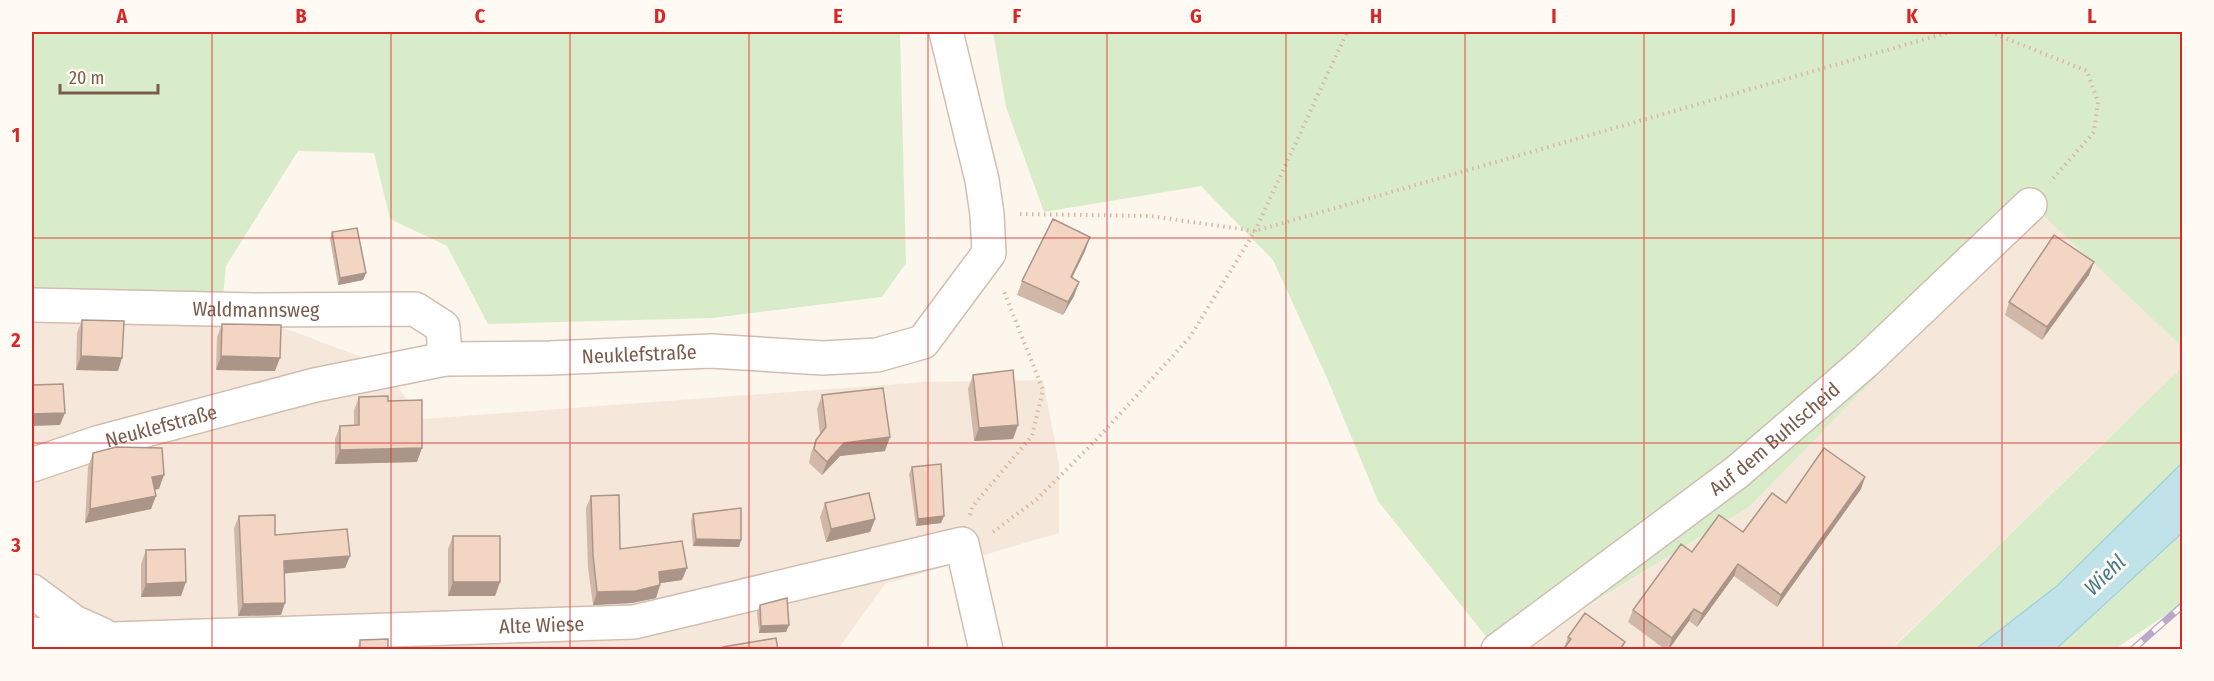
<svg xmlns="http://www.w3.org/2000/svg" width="2214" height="681" viewBox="0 0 2214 681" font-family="'Fira Sans Condensed',sans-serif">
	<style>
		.residential { fill: #f5e8da }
		.green { fill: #d8ecc9 }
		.water { fill: #bfe3e8; stroke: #a5d3da; stroke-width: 1.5 }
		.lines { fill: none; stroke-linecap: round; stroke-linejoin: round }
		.minor-casing { stroke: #d1beb0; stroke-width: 36 }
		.path { stroke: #d9b8a5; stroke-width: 4; stroke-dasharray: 1.5 4.5; stroke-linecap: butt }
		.minor { stroke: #fff; stroke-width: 33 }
		.rail-casing { stroke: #b9a8c9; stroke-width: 7 }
		.rail { stroke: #fffaf3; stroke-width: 4.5; stroke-dasharray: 14; stroke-linecap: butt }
		.wall { fill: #d1b7a8 }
		.shaded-wall { fill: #aa9588 }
		.building { fill: #f3d5c3; stroke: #aa9588; stroke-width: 1.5 }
		.grid { fill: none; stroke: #d62828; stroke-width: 1.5; stroke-opacity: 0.55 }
		.labels { text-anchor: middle; stroke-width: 6; stroke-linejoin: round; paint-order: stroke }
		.street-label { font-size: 20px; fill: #7a5c4d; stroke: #fffaf3 }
		.water-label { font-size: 21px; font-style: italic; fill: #437c86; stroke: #fffaf3 }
		.neatline { fill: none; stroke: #d62828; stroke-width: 2 }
		.grid-label { font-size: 20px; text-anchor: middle; font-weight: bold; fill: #d62828 }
	</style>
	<rect width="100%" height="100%" fill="#fdf6ec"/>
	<path class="residential" d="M 2038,209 L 2182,347 L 2182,367 L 1891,649 L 1518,650 L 1749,507 Z
		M 32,320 L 276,325 L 380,364 L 422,419 L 925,382 L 1043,380 L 1059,464 L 1059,533 L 885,584 L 838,649 L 32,650 Z"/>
	<path class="green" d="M 32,32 L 900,32 L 906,263 L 882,297 L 712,318 L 488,324 L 447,246 L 390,219 L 374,153 L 298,151 L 226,266 L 220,324 L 32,320 Z
		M 993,32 L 2182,32 L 2182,347 L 2038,210 L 1749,507 L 1518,649 L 1496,649 L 1378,501 L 1327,378 L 1273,260 L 1201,186 L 1044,212 L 1006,107 Z
		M 2182,367 L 2182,604 L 2115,649 L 1891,650 Z"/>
	<path class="water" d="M 2182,463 L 2182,533 L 2056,649 L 1976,649 L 2058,585 Z"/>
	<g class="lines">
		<g class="minor-casing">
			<g id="minor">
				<path id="s1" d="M 32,305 L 257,310 L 415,309 L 443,327 L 445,359"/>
				<path id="s2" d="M 32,465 L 97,443 L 315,385 L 445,359 L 550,358 L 711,351 L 823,358 L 877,355 L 923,342 L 989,253 L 987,214 L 982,180 L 946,32"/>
				<path d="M 32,591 L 74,622 L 101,634"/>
				<path id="s3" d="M 32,634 L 113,639 L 634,622 L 962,544 L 986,650"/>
				<path id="s4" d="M 1498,650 L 1737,472 L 1866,361 L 2030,205"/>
			</g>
		</g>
		<path class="path" d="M 1990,32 L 2087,71 L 2098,102 L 2094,132 L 2050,182
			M 1020,214 L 1150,216 L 1255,231 L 1950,32
			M 970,515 L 972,507 L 1032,436 L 1043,390 L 1003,289
			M 993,532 L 1037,499 L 1098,438 L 1190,337 L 1255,231 L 1347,32"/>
		<use href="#minor" class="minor"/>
		<g class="rail-casing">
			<path id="rail" d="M 2132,650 L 2182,606"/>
		</g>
		<use href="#rail" class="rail"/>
	</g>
	<path class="wall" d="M 332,232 L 366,273 L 363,280 L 338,285 L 330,239 Z
		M 1090,237 L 1085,251 L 1072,278 L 1079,282 L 1074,296 L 1063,315 L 1017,295 L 1022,281 Z
		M 2089,275 L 2042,340 L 2005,315 L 2009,302 Z
		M 82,320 L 118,371 L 76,370 L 77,333 Z
		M 222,324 L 275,371 L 216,370 L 217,337 Z
		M 973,375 L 1018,425 L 1013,439 L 974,441 L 968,389 Z
		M 822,395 L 885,451 L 840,456 L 822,475 L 809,463 L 811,453 L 816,440 L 820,434 L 817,409 Z
		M 359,397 L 388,401 L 417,462 L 335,464 L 335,439 L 340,426 L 354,425 L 354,410 Z
		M 93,453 L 159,489 L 155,489 L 151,509 L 85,523 L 88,467 Z
		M 912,467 L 944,516 L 941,523 L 916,526 L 909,474 Z
		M 1865,477 L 1861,489 L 1777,607 L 1734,576 L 1697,627 L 1689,621 L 1669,650 L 1666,650 L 1628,622 L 1633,610 L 1743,532 L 1786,503 Z
		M 591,496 L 620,549 L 682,580 L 660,583 L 656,598 L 632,603 L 593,605 L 588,568 L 586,508 Z
		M 825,503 L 875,519 L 870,532 L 826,542 L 820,517 Z
		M 693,514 L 741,540 L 739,547 L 693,546 L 691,521 Z
		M 239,516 L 275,535 L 350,556 L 345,568 L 284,573 L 281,615 L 238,616 L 234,528 Z
		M 453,536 L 500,582 L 495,596 L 448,596 L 448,549 Z
		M 146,550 L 181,596 L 141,597 L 141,564 Z
		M 760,605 L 789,625 L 786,632 L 759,633 L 757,612 Z
		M 1568,637 L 1625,642 L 1622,650 L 1563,650 Z
		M 360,640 L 388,650 L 357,650 Z"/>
	<path class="shaded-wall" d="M 1090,237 L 1085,251 L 1066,290 L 1071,277 Z
		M 2094,262 L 2089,275 L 2042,340 L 2047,327 Z
		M 366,273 L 363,280 L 338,285 L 340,278 Z
		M 1079,282 L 1074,296 L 1063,315 L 1068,302 Z
		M 81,356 L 122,358 L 118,371 L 76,370 Z
		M 221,356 L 280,358 L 275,371 L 216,370 Z
		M 65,413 L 60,425 L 32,426 L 32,414 Z
		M 1018,425 L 1013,439 L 974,441 L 979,428 Z
		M 890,437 L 885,451 L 840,456 L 822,475 L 827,462 L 844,443 Z
		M 422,448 L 417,462 L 335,464 L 340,450 Z
		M 164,475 L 159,489 L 147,491 L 152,477 Z
		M 1865,477 L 1861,489 L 1777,607 L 1781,595 Z
		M 156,496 L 151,509 L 85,523 L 90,509 Z
		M 944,516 L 941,523 L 916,526 L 918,519 Z
		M 875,519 L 870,532 L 826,542 L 831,529 Z
		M 696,539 L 741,540 L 739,547 L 693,546 Z
		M 350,556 L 345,568 L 279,574 L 284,561 Z
		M 1738,564 L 1734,576 L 1697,627 L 1702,614 Z
		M 687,568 L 682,580 L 654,584 L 659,572 Z
		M 186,582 L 181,596 L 141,597 L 146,584 Z
		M 453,582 L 500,582 L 495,596 L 448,596 Z
		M 660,585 L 656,598 L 632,603 L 593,605 L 597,592 Z
		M 285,603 L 281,615 L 238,616 L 243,604 Z
		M 1694,609 L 1689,621 L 1668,650 L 1672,638 Z
		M 789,625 L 786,632 L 759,633 L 761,626 Z"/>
	<path class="building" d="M 1053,219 L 1090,237 L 1071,277 L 1079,282 L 1068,302 L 1022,281 Z
		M 357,228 L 366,273 L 340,278 L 332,232 Z
		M 2054,235 L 2094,262 L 2047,327 L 2009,302 Z
		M 82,320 L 124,321 L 122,358 L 81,356 Z
		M 222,324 L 281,325 L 280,358 L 221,356 Z
		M 1013,370 L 1018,425 L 979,428 L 973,375 Z
		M 63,384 L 65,413 L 32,414 L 32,385 Z
		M 883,388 L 890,437 L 844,443 L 827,462 L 814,449 L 816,440 L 826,427 L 822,395 Z
		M 388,396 L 388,401 L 422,400 L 422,448 L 340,450 L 340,426 L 359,425 L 359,397 Z
		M 116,447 L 162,448 L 164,475 L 152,477 L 156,496 L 90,509 L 93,453 Z
		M 1824,448 L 1865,477 L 1781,595 L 1738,564 L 1702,614 L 1694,609 L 1672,638 L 1633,610 L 1681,544 L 1692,552 L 1719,515 L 1743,532 L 1772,493 L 1786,503 Z
		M 941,464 L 944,516 L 918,519 L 912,467 Z
		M 869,493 L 875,519 L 831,529 L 825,503 Z
		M 619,495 L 620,549 L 682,541 L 687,568 L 659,572 L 660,585 L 636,591 L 597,592 L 593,555 L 591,496 Z
		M 741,508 L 741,540 L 696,539 L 693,514 Z
		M 275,515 L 275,535 L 347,529 L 350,556 L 284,561 L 285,603 L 243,604 L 239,516 Z
		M 453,536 L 500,536 L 500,582 L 453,582 Z
		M 185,549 L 186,582 L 146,584 L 146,550 Z
		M 787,598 L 789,625 L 761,626 L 760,605 Z
		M 1585,613 L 1625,642 L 1619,650 L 1563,650 L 1571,639 L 1568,637 Z
		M 776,638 L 778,650 L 723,650 L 723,647 Z
		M 388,639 L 388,650 L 360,650 L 360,640 Z"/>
	<path class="grid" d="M 212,32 L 212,650M 391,32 L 391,650M 570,32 L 570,650M 749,32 L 749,650M 928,32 L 928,650M 1107,32 L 1107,650M 1286,32 L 1286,650M 1465,32 L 1465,650M 1644,32 L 1644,650M 1823,32 L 1823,650M 2002,32 L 2002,650M 32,238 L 2182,238M 32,443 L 2182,443"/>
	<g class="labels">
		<g class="street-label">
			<text dy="7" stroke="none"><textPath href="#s1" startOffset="224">Waldmannsweg</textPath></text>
			<text dy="7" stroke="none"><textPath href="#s2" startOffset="621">Neuklefstraße</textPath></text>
			<text dy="7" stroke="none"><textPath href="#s2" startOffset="135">Neuklefstraße</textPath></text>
			<text dy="7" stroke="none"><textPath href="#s4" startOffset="348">Auf dem Buhlscheid</textPath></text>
			<text dy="7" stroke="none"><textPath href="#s3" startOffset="510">Alte Wiese</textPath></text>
		</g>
		<g class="water-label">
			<text transform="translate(2105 575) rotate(-44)" y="7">Wiehl</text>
		</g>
	</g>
	<rect width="2214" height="681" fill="none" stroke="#fffaf3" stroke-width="66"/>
	<path d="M60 84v9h98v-9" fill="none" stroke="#7a5c4d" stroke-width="3"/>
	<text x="69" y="84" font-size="18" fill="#7a5c4d" stroke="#fffaf3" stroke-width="4.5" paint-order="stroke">20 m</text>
	<rect x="33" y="33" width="2148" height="615" class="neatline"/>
	<g class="grid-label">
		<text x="122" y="23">A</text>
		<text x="301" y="23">B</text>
		<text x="480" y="23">C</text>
		<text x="660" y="23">D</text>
		<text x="838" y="23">E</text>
		<text x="1017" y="23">F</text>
		<text x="1196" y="23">G</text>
		<text x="1376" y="23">H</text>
		<text x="1554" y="23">I</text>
		<text x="1733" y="23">J</text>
		<text x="1912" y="23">K</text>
		<text x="2092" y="23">L</text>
		<text x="16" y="142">1</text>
		<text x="16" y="347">2</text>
		<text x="16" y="552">3</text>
	</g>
</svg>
